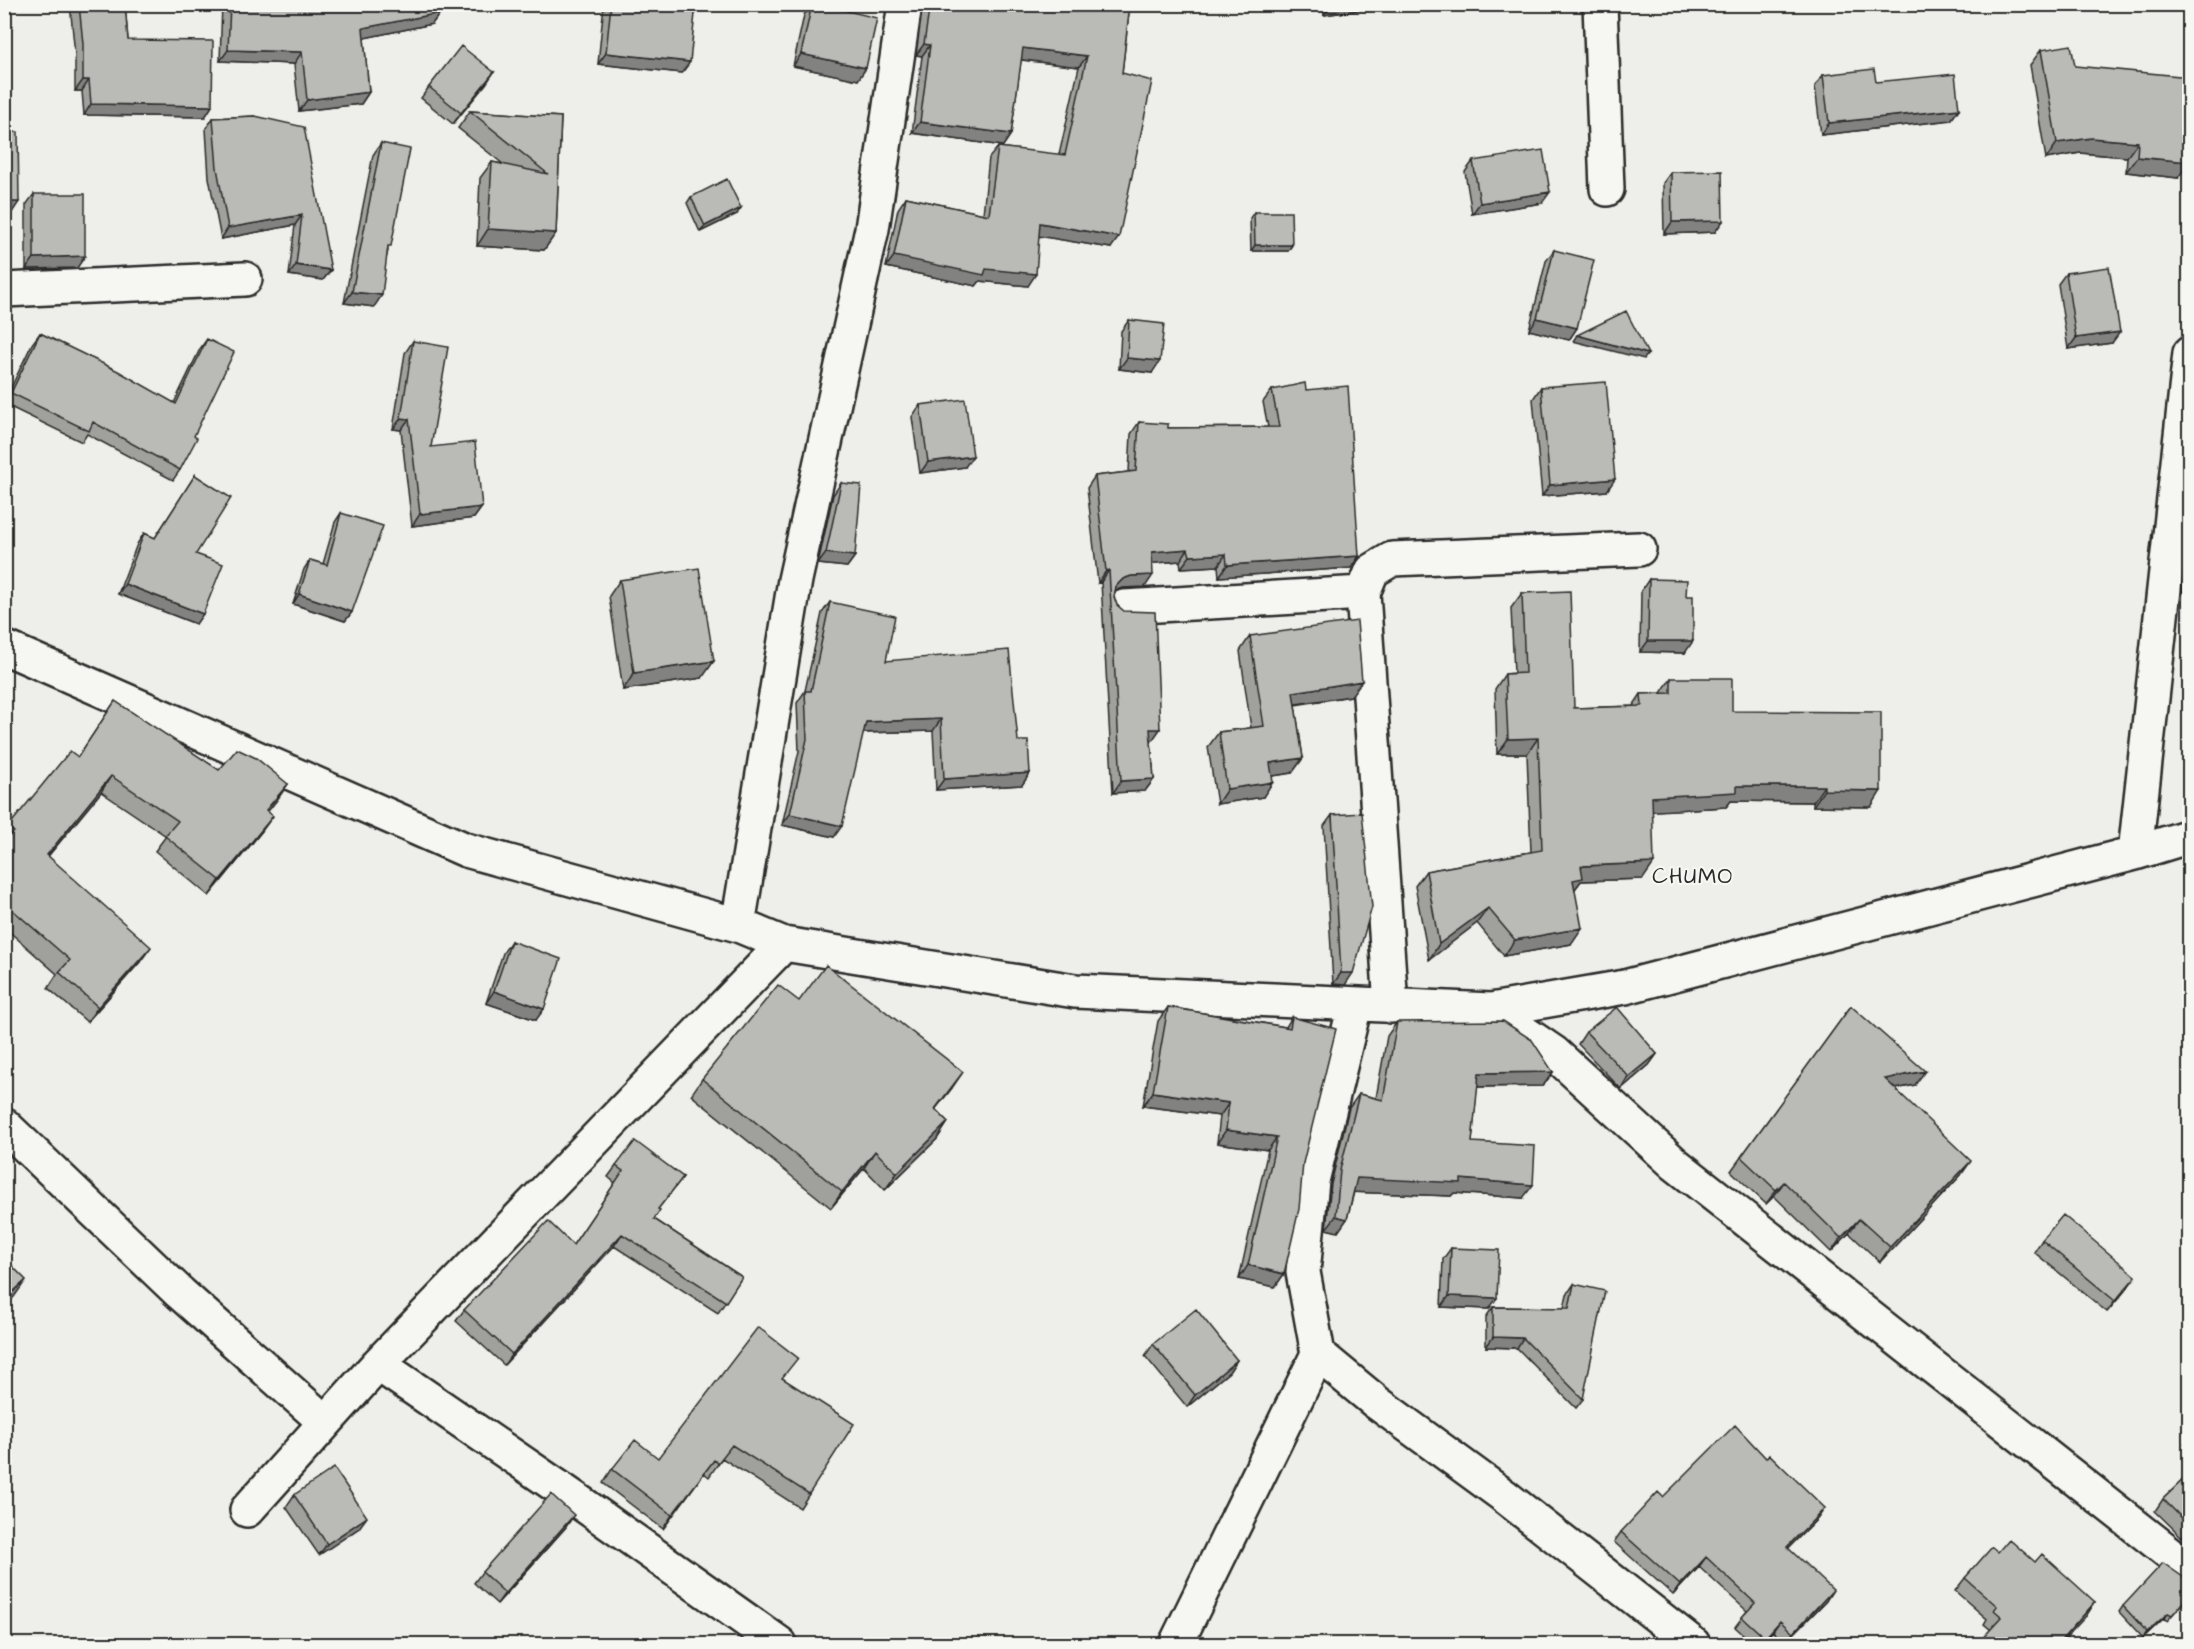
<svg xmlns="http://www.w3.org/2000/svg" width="2194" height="1649" viewBox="0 0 2194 1649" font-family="'Architects Daughter',sans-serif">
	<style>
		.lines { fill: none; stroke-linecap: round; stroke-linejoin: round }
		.minor-casing { stroke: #2b2b2b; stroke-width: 38 }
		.minor { stroke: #f6f6f2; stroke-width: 33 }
		.wall { fill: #a0a09d; stroke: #2b2b2b; stroke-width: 1.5 }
		.shaded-wall { fill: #828280; stroke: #2b2b2b; stroke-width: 1.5 }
		.building { fill: #babab7; stroke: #2b2b2b; stroke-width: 1.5 }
		.labels { text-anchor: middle; stroke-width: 4.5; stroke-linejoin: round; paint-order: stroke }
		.quarter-label { font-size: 22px; letter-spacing: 1.5px; fill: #2b2b2b; stroke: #f6f6f2 }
	</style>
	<rect width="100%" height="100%" fill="#eeeeea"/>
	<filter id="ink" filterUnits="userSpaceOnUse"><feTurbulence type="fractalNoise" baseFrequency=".0167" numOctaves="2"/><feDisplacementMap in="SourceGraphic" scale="12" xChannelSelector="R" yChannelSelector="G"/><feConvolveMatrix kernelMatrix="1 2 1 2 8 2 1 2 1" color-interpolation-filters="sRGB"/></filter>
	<g filter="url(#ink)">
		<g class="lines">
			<g class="minor-casing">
				<path id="minor" d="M 1600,4 L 1607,189
					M 4,290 L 245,279
					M 1124,607 L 1363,593
					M 4,647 L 466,850 L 738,925 L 784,944 L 1075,991 L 1491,1010 L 1625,987 L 2135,853 L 2190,836
					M 2135,853 L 2190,353
					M 738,925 L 795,580 L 872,229 L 905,4
					M 1391,1006 L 1363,593 L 1372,571 L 1392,559 L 1639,549
					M 1491,1010 L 1554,1053 L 1675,1164 L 2190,1569
					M 4,1125 L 180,1293 L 324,1421
					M 1318,1354 L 1376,1402 L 1503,1495 L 1693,1644
					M 378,1364 L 574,1498 L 780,1644
					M 247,1510 L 378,1364 L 784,944
					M 1176,1644 L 1318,1354 L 1303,1272 L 1312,1181 L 1355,1005"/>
			</g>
			<use href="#minor" class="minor"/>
		</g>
		<path class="wall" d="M 70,4 L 125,4 L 128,40 L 212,106 L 205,117 L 84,115 L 82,91 L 75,91 L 75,55 Z
			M 222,4 L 438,4 L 440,13 L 432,24 L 364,38 L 369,92 L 361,104 L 299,111 L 294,64 L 220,61 Z
			M 604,4 L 696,4 L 682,73 L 598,64 Z
			M 812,4 L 818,4 L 866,68 L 858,80 L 793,66 L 804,15 Z
			M 923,4 L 1130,4 L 1122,73 L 1111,248 L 1039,236 L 1028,286 L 980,281 L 976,286 L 886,267 L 898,209 L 906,197 L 983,214 L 989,158 L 998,147 L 1059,155 L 1079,67 L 1021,60 L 1011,134 L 1003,146 L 912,133 L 922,56 L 916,55 Z
			M 1322,4 L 1377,4 L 1374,8 L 1324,15 Z
			M 2041,50 L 2075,66 L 2178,178 L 2126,172 L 2127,157 L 2080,153 L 2046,159 L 2030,65 Z
			M 494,72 L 453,124 L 421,98 L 429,87 Z
			M 1823,75 L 1876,82 L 1959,109 L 1951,120 L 1821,135 L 1815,86 Z
			M 470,111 L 561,117 L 556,233 L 544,250 L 477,246 L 480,178 L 492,162 L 503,164 L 458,128 Z
			M 255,116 L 331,270 L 323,280 L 289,275 L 295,225 L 221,239 L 209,178 L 206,129 L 213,118 Z
			M 381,143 L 388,251 L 374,307 L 344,303 L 373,155 Z
			M 1473,161 L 1542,203 L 1472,214 L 1465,172 Z
			M 1671,172 L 1715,232 L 1664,234 L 1663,183 Z
			M 34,194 L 77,268 L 26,269 L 26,205 Z
			M 691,197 L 737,214 L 700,232 L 687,203 Z
			M 1254,212 L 1292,245 L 1288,251 L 1251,251 L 1250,218 Z
			M 1554,250 L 1577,328 L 1569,340 L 1529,330 L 1546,261 Z
			M 2066,273 L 2112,343 L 2068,349 L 2058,284 Z
			M 1129,320 L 1152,373 L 1119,369 L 1121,331 Z
			M 40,333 L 174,403 L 200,349 L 207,339 L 194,436 L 180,470 L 173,480 L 87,434 L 82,442 L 4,404 L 4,402 L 32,344 Z
			M 413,341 L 431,447 L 482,507 L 474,518 L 412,526 L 401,430 L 393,429 L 405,353 Z
			M 1541,387 L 1607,491 L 1542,496 L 1533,399 Z
			M 1272,390 L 1306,390 L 1359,556 L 1351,568 L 1219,577 L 1218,566 L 1181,568 L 1180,561 L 1153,563 L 1145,587 L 1122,588 L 1115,591 L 1114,597 L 1160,729 L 1151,741 L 1154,779 L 1145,791 L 1113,793 L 1101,582 L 1098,583 L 1087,488 L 1095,476 L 1129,472 L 1131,434 L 1139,422 L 1168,428 L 1268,427 L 1263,402 Z
			M 920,405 L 965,467 L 920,473 L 912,417 Z
			M 195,475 L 196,554 L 196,624 L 118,594 L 137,544 L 144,533 L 155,538 Z
			M 841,483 L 855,556 L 847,567 L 818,564 L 833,495 Z
			M 341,513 L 352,612 L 345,621 L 293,604 L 304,569 L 310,560 L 323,564 L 335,522 Z
			M 1649,579 L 1685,653 L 1640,652 L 1641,591 Z
			M 620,580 L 702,678 L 623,690 L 609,596 Z
			M 1522,593 L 1574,708 L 1633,706 L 1641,694 L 1661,693 L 1671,678 L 1732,711 L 1871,807 L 1813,806 L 1813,802 L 1731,801 L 1726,807 L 1652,811 L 1643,879 L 1581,881 L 1575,889 L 1571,944 L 1504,956 L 1477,923 L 1429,960 L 1415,886 L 1426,871 L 1531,852 L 1527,754 L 1497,754 L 1495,689 L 1505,674 L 1514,673 L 1511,608 Z
			M 830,602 L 886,661 L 1018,741 L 1030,773 L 1022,785 L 936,790 L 933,731 L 863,733 L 834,837 L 782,825 L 799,751 L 797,703 L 805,691 L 822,613 Z
			M 1250,636 L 1351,696 L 1295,705 L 1303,758 L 1292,773 L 1272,776 L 1263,797 L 1217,804 L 1208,747 L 1219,732 L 1251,728 L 1240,651 Z
			M 115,701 L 219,770 L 288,784 L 268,811 L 262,831 L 209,896 L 155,851 L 166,836 L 101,792 L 48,856 L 140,962 L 87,1022 L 48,988 L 57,974 L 4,927 L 4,832 L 8,827 L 78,757 Z
			M 1332,815 L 1345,985 L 1333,984 L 1324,826 Z
			M 2190,872 L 2190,893 L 2185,878 Z
			M 511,941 L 536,1020 L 486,1003 L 503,953 Z
			M 799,1001 L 952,1088 L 935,1109 L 948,1122 L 937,1139 L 885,1190 L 864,1168 L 831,1208 L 691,1095 L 702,1079 Z
			M 1851,1006 L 1915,1085 L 1896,1089 L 1961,1175 L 1880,1262 L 1849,1233 L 1831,1252 L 1774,1196 L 1766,1204 L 1731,1171 Z
			M 1168,1007 L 1286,1027 L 1292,1017 L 1303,1163 L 1284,1274 L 1275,1287 L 1239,1279 L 1268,1150 L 1217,1143 L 1220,1116 L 1143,1106 L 1158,1021 Z
			M 1397,1022 L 1553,1072 L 1543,1086 L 1477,1087 L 1472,1142 L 1523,1198 L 1454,1193 L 1451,1196 L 1354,1192 L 1347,1219 L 1338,1232 L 1326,1229 L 1331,1184 L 1349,1108 L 1359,1094 L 1376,1098 L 1387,1036 Z
			M 1586,1032 L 1657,1054 L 1649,1065 L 1621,1089 L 1578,1044 Z
			M 616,1166 L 683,1177 L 658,1209 L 654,1219 L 742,1277 L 718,1313 L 614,1246 L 504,1365 L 456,1321 L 464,1310 L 573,1245 L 615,1183 L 608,1177 Z
			M 2042,1240 L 2128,1287 L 2107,1312 L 2034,1252 Z
			M 1451,1248 L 1489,1309 L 1441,1307 L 1443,1259 Z
			M 1574,1284 L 1583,1399 L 1576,1408 L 1517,1348 L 1486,1347 L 1486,1317 L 1493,1307 L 1564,1308 L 1567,1294 Z
			M 1153,1344 L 1237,1360 L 1229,1372 L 1187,1407 L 1145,1356 Z
			M 783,1379 L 809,1494 L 800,1508 L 722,1458 L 709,1477 L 704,1473 L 663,1529 L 603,1483 L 612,1469 L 658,1458 Z
			M 2190,1407 L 2190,1421 L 2183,1416 Z
			M 2190,1436 L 2190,1446 L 2185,1443 Z
			M 2190,1473 L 2190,1529 L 2182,1537 L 2155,1511 L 2163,1499 Z
			M 294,1495 L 359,1528 L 319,1555 L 286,1507 Z
			M 1663,1497 L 1818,1518 L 1788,1548 L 1826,1601 L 1785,1643 L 1773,1631 L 1761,1644 L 1754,1644 L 1735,1627 L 1747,1611 L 1699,1567 L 1673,1595 L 1614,1542 L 1621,1532 Z
			M 566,1527 L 497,1604 L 474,1583 L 482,1572 Z
			M 1998,1552 L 2035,1562 L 2095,1602 L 2086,1616 L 1991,1630 L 1984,1624 L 1987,1619 L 1955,1591 L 1965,1578 Z
			M 2190,1582 L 2190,1595 L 2167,1621 L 2164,1618 L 2143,1638 L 2119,1612 L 2123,1606 Z"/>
		<path class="shaded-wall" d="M 1331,4 L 1377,4 L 1374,8 L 1324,15 Z
			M 440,13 L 432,24 L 355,40 L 363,28 Z
			M 924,44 L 930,45 L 922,56 L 916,55 Z
			M 1023,48 L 1087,56 L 1079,67 L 1015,59 Z
			M 228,50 L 302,52 L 294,64 L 220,61 Z
			M 606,53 L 690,62 L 682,73 L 598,64 Z
			M 801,54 L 866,68 L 858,80 L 793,66 Z
			M 494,72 L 486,84 L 453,124 L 461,113 Z
			M 83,80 L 89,80 L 82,91 L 75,91 Z
			M 369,92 L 361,104 L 299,111 L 307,100 Z
			M 91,104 L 212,106 L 205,117 L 84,115 Z
			M 1959,109 L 1951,120 L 1821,135 L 1829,123 Z
			M 920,122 L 1011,134 L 1003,146 L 912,133 Z
			M 2091,138 L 2138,142 L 2127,157 L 2080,153 L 2046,159 L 2057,143 Z
			M 2137,157 L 2189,162 L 2178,178 L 2126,172 Z
			M 1550,192 L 1542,203 L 1472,214 L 1480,203 Z
			M 4,202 L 19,202 L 11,214 L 4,214 Z
			M 741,208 L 737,214 L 700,232 L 705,226 Z
			M 302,215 L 295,225 L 221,239 L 228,228 Z
			M 1723,221 L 1715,232 L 1664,234 L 1672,222 Z
			M 1040,223 L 1119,237 L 1111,248 L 1032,235 Z
			M 488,229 L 556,233 L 544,250 L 477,246 Z
			M 1255,245 L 1292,245 L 1288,251 L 1251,251 Z
			M 85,256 L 77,268 L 26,269 L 34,258 Z
			M 894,256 L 1036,274 L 1028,286 L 980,281 L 976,286 L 886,267 Z
			M 296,265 L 331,270 L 323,280 L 289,275 Z
			M 352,292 L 382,295 L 374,307 L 344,303 Z
			M 1537,318 L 1577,328 L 1569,340 L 1529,330 Z
			M 2120,332 L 2112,343 L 2068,349 L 2076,338 Z
			M 1577,335 L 1648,354 L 1644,359 L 1573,341 Z
			M 1127,358 L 1160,361 L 1152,373 L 1119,369 Z
			M 401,418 L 409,419 L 401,430 L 393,429 Z
			M 973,456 L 965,467 L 920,473 L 928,462 Z
			M 1615,479 L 1607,491 L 1542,496 L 1550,485 Z
			M 482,507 L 474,518 L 412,526 L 420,514 Z
			M 1188,549 L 1180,561 L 1144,564 L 1152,552 Z
			M 826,553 L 855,556 L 847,567 L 818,564 Z
			M 1226,554 L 1218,566 L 1181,568 L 1190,556 Z
			M 1359,556 L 1351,568 L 1219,577 L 1227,565 Z
			M 1109,570 L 1101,582 L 1098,583 L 1106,571 Z
			M 1153,575 L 1145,587 L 1122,588 L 1114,591 L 1116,586 L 1123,579 L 1131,576 Z
			M 125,584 L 203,614 L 196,624 L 118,594 Z
			M 299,594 L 352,612 L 345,621 L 293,604 Z
			M 1648,641 L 1693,641 L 1685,653 L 1640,652 Z
			M 714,661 L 702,678 L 623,690 L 634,673 Z
			M 1362,681 L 1351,696 L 1282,706 L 1293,692 Z
			M 941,719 L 933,731 L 858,733 L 866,722 Z
			M 1150,729 L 1160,729 L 1152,741 L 1142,741 Z
			M 1538,738 L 1527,754 L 1497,754 L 1508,739 Z
			M 1303,758 L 1292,773 L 1259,778 L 1270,763 Z
			M 1030,773 L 1022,785 L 936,790 L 944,779 Z
			M 111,776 L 101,792 L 36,871 L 47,855 Z
			M 1154,779 L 1145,791 L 1113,793 L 1121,781 Z
			M 1273,782 L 1263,797 L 1217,804 L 1227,789 Z
			M 288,784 L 277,800 L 256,826 L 266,810 Z
			M 1737,786 L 1824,786 L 1813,802 L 1731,801 L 1726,807 L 1641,812 L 1652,797 Z
			M 1824,790 L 1881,791 L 1871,807 L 1813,806 Z
			M 790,814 L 842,826 L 834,837 L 782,825 Z
			M 273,816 L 262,831 L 209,896 L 220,880 Z
			M 1654,863 L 1643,879 L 1581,881 L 1572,893 L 1562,895 L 1581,866 Z
			M 1488,908 L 1477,923 L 1429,960 L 1439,944 Z
			M 1582,928 L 1571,944 L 1504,956 L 1515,940 Z
			M 151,947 L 140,962 L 87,1022 L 98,1007 Z
			M 1341,973 L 1353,973 L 1345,985 L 1333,984 Z
			M 494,991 L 544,1009 L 536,1020 L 486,1003 Z
			M 1657,1054 L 1649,1065 L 1621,1089 L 1629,1077 Z
			M 1925,1071 L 1915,1085 L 1875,1093 L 1885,1079 Z
			M 963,1072 L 952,1088 L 923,1125 L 935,1109 Z
			M 1553,1072 L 1543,1086 L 1469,1087 L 1479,1073 Z
			M 1153,1092 L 1229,1103 L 1220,1116 L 1143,1106 Z
			M 948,1122 L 937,1139 L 885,1190 L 897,1173 Z
			M 1226,1130 L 1277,1137 L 1268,1150 L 1217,1143 Z
			M 875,1151 L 864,1168 L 831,1208 L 842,1192 Z
			M 1971,1161 L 1961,1175 L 1880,1262 L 1890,1247 Z
			M 1357,1178 L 1461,1179 L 1533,1185 L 1523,1198 L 1454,1193 L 1451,1196 L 1347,1192 Z
			M 1784,1182 L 1774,1196 L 1766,1204 L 1776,1190 Z
			M 1336,1216 L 1347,1219 L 1338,1232 L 1326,1229 Z
			M 1859,1219 L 1849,1233 L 1831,1252 L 1841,1238 Z
			M 622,1234 L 614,1246 L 504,1365 L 512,1354 Z
			M 1248,1265 L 1284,1274 L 1275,1287 L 1239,1279 Z
			M 2136,1276 L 2128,1287 L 2107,1312 L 2115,1301 Z
			M 26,1280 L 14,1297 L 4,1306 L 4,1300 Z
			M 1449,1296 L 1497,1298 L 1489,1309 L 1441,1307 Z
			M 1493,1337 L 1523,1338 L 1517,1348 L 1486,1347 Z
			M 1237,1360 L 1229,1372 L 1187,1407 L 1195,1395 Z
			M 714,1460 L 704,1473 L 663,1529 L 672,1515 Z
			M 1825,1508 L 1818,1518 L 1780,1557 L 1787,1547 Z
			M 574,1515 L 566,1527 L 497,1604 L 505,1593 Z
			M 367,1517 L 359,1528 L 319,1555 L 327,1544 Z
			M 2190,1526 L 2190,1529 L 2182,1537 Z
			M 1706,1557 L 1699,1567 L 1673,1595 L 1680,1585 Z
			M 1833,1590 L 1826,1601 L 1785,1643 L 1793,1633 Z
			M 2095,1602 L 2086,1616 L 2060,1644 L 2058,1644 Z
			M 2168,1613 L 2164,1618 L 2143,1638 L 2147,1632 Z
			M 1780,1621 L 1773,1631 L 1760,1644 L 1765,1638 Z"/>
		<path class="building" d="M 79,4 L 125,4 L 128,40 L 213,41 L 212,106 L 91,104 L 89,80 L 83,80 L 83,44 Z
			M 230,4 L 438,4 L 440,13 L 363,28 L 369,92 L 307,100 L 302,52 L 228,50 Z
			M 611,4 L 696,4 L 690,62 L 606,53 Z
			M 812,4 L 818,4 L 877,18 L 866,68 L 801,54 Z
			M 930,4 L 1130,4 L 1122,73 L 1152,81 L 1119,237 L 1040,223 L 1036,274 L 986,269 L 984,275 L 894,256 L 906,197 L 989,215 L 998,147 L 1065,155 L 1087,56 L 1023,48 L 1011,134 L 920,122 L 930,45 L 924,44 Z
			M 2071,45 L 2075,66 L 2190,77 L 2189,162 L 2137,157 L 2138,142 L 2091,138 L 2057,143 L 2041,50 Z
			M 461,46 L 494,72 L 461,113 L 429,87 Z
			M 1874,69 L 1876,82 L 1955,74 L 1959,109 L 1829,123 L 1823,75 Z
			M 470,111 L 561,117 L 556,233 L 488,229 L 492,162 L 548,174 Z
			M 255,116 L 304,127 L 331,270 L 296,265 L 302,215 L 228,228 L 217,168 L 213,118 Z
			M 4,132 L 18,132 L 19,202 L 4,202 Z
			M 381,143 L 410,149 L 391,246 L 388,246 L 382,295 L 352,292 Z
			M 1543,150 L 1550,192 L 1480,203 L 1473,161 Z
			M 1722,171 L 1723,221 L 1672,222 L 1671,172 Z
			M 727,179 L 741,208 L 705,226 L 691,197 Z
			M 34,194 L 85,194 L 85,256 L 34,258 Z
			M 1254,212 L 1291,212 L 1292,245 L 1255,245 Z
			M 1554,250 L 1594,260 L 1577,328 L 1537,318 Z
			M 2109,267 L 2120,332 L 2076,338 L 2066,273 Z
			M 1626,311 L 1648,354 L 1577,335 Z
			M 1129,320 L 1164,324 L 1160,361 L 1127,358 Z
			M 40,333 L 118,371 L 176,404 L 207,339 L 234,352 L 194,436 L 197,438 L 180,470 L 93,422 L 89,431 L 11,393 Z
			M 413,341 L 448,347 L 431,447 L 475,442 L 482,507 L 420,514 L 409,419 L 401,418 Z
			M 1606,382 L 1615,479 L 1550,485 L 1541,387 Z
			M 1305,383 L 1306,390 L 1348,386 L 1359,556 L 1227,565 L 1226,554 L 1190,556 L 1188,549 L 1152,552 L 1153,575 L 1131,576 L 1123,579 L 1116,586 L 1114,597 L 1117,605 L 1124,611 L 1155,612 L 1160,729 L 1150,729 L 1154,779 L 1121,781 L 1109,570 L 1106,571 L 1095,476 L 1136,471 L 1139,422 L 1168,424 L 1168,428 L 1279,427 L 1272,390 Z
			M 965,399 L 973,456 L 928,462 L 920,405 Z
			M 195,475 L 231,498 L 196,554 L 223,564 L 203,614 L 125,584 L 144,533 L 155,538 Z
			M 841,483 L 861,485 L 855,556 L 826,553 Z
			M 341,513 L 383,526 L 352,612 L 299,594 L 310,560 L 327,565 Z
			M 699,568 L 714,661 L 634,673 L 620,580 Z
			M 1649,579 L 1687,580 L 1686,596 L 1693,596 L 1693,641 L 1648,641 Z
			M 1570,591 L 1574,708 L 1642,706 L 1641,694 L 1671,693 L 1671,678 L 1732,678 L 1732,711 L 1881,712 L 1881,791 L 1824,790 L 1824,786 L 1737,786 L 1737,792 L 1652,797 L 1654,863 L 1581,866 L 1583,878 L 1573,880 L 1582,928 L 1515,940 L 1488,908 L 1439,944 L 1426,871 L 1542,850 L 1538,738 L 1508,739 L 1505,674 L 1525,673 L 1522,593 Z
			M 830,602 L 895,616 L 886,661 L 1009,650 L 1018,741 L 1028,741 L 1030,773 L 944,779 L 941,719 L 866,722 L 842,826 L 790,814 L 807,739 L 805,691 L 811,691 Z
			M 1357,621 L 1362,681 L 1293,692 L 1303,758 L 1270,763 L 1273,782 L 1227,789 L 1219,732 L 1264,726 L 1250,636 Z
			M 115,701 L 219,770 L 237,749 L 256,758 L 288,784 L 266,810 L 273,816 L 220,880 L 165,836 L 178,821 L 111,776 L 47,855 L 151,947 L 98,1007 L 59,972 L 70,960 L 8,906 L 4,909 L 4,841 L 14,832 L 8,827 L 70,751 L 78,757 Z
			M 1362,813 L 1372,907 L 1353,973 L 1341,973 L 1332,815 Z
			M 511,941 L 561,959 L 544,1009 L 494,991 Z
			M 826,965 L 963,1072 L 935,1109 L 948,1122 L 897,1173 L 875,1151 L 842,1192 L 702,1079 L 778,985 L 799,1001 Z
			M 1851,1006 L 1925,1071 L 1885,1079 L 1971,1161 L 1890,1247 L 1859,1219 L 1841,1238 L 1784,1182 L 1776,1190 L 1741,1157 Z
			M 1168,1007 L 1290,1028 L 1292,1017 L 1336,1029 L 1303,1163 L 1299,1209 L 1284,1274 L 1248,1265 L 1277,1137 L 1226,1130 L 1229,1103 L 1153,1092 Z
			M 1617,1007 L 1657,1054 L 1629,1077 L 1586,1032 Z
			M 1503,1021 L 1532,1040 L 1553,1072 L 1479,1073 L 1472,1142 L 1535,1146 L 1533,1185 L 1461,1179 L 1461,1183 L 1357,1178 L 1347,1219 L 1336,1216 L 1340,1170 L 1359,1094 L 1383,1100 L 1397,1022 Z
			M 635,1141 L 683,1177 L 658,1209 L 660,1210 L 654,1219 L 742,1277 L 726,1302 L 622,1234 L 512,1354 L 464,1310 L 548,1221 L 573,1245 L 623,1171 L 616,1166 Z
			M 2063,1215 L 2136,1276 L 2115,1301 L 2042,1240 Z
			M 1451,1248 L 1499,1250 L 1497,1298 L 1449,1296 Z
			M 4,1258 L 26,1280 L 4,1300 Z
			M 1574,1284 L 1605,1291 L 1583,1399 L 1523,1338 L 1493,1337 L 1493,1307 L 1569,1308 Z
			M 1196,1309 L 1237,1360 L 1195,1395 L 1153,1344 Z
			M 758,1327 L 798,1358 L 782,1378 L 854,1424 L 809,1494 L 732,1445 L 718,1463 L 714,1460 L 672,1515 L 612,1469 L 635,1440 L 658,1458 Z
			M 1735,1425 L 1766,1458 L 1769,1454 L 1825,1508 L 1787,1547 L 1833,1590 L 1793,1633 L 1780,1621 L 1765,1638 L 1742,1617 L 1755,1603 L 1706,1557 L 1680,1585 L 1621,1532 L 1658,1492 L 1663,1497 Z
			M 334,1468 L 367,1517 L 327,1544 L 294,1495 Z
			M 2190,1473 L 2190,1526 L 2163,1499 Z
			M 551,1494 L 574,1515 L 505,1593 L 482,1572 Z
			M 2009,1539 L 2035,1562 L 2042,1554 L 2095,1602 L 2058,1644 L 1977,1644 L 2002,1617 L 1994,1610 L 1997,1606 L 1965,1578 L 1992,1547 L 1998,1552 Z
			M 2163,1563 L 2190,1582 L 2190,1594 L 2172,1615 L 2168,1613 L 2147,1632 L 2123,1606 Z"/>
	</g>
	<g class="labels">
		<g class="quarter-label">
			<text x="1693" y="883">CHUMO</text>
		</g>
	</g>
	<rect width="2194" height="1649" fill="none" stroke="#f6f6f2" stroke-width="24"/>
	<rect x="12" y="12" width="2170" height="1625" fill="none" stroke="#2b2b2b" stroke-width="2" filter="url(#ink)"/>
</svg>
